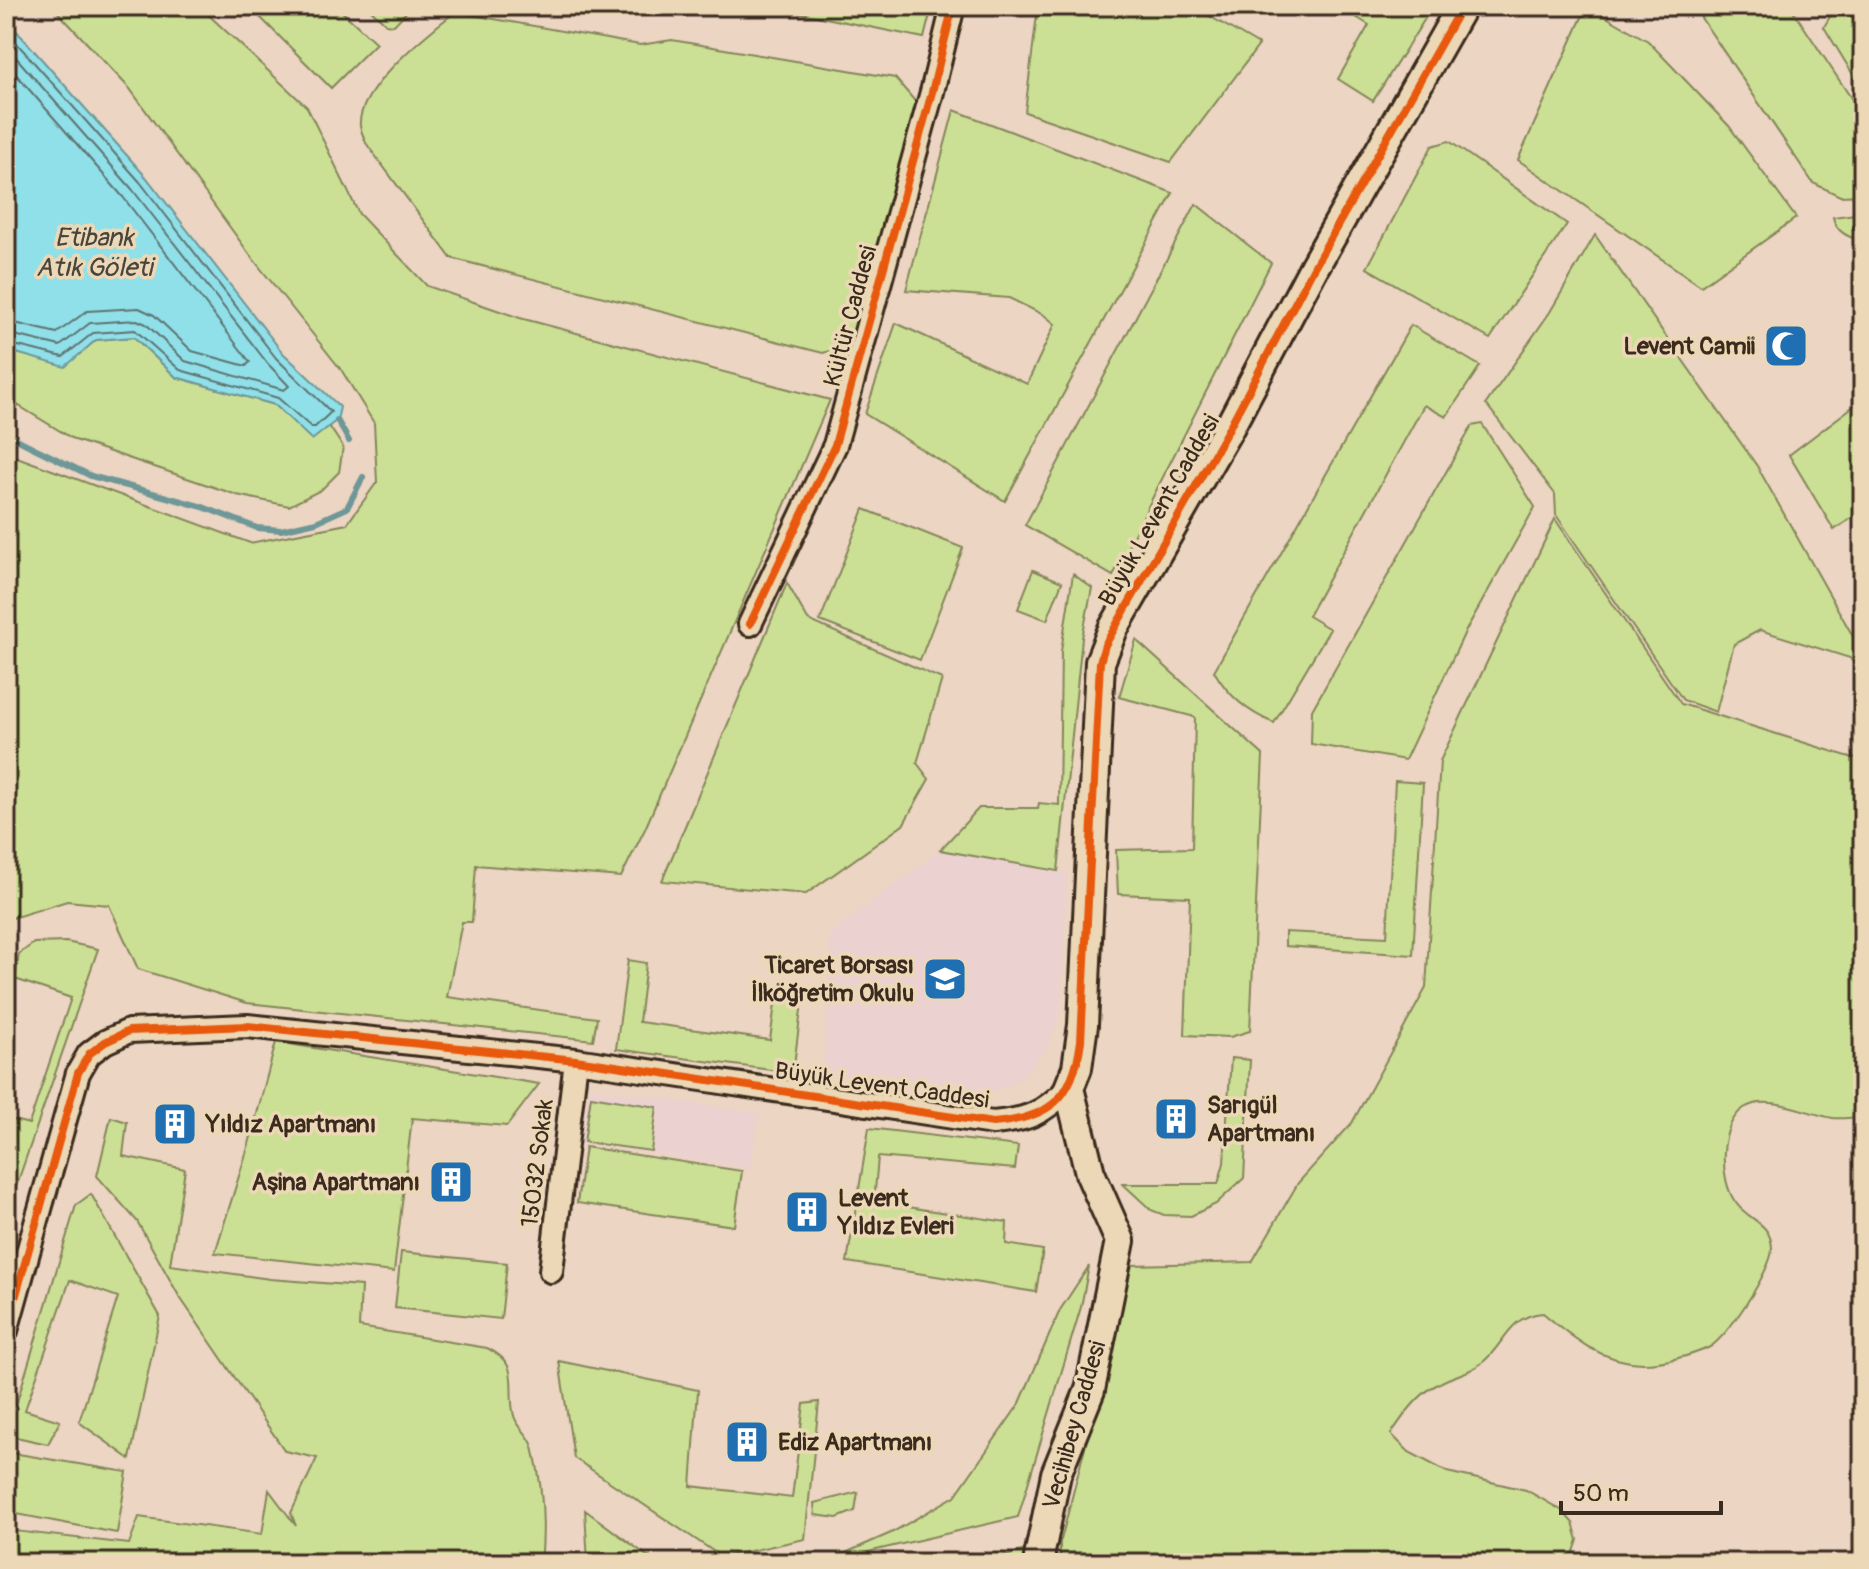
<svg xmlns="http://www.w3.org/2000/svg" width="1869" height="1569" viewBox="0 0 1869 1569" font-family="Pangolin,sans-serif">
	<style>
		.built { fill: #ecd1d1 }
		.green { fill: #cce095; stroke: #84855a; stroke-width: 2 }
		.water { fill: #90e0ea; stroke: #6e9798; stroke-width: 2 }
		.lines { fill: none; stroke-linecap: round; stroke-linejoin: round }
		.shore { stroke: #5d7370; stroke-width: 2 }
		.stream { stroke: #6e9798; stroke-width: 6 }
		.minor-casing { stroke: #3b2a1e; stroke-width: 28 }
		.tertiary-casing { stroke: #3b2a1e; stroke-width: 34 }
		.minor { stroke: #ecd8b6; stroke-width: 22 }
		.tertiary { stroke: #ecd8b6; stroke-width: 28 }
		.cycleway-casing { stroke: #ecd8b6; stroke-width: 13 }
		.cycleway { stroke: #e8590c; stroke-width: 8 }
		.labels { text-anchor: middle; stroke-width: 7; stroke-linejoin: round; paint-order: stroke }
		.street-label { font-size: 24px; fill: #3b2a1e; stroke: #ecd8b6 }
		.poi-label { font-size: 24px; font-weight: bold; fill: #3b2a1e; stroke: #ecd8b6; text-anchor: start }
		.water-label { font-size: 26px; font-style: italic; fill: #48453d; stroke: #ecd8b6 }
	</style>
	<rect width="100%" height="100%" fill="#ecd5c2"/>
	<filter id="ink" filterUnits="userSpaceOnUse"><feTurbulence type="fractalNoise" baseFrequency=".0125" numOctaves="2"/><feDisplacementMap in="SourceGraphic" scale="16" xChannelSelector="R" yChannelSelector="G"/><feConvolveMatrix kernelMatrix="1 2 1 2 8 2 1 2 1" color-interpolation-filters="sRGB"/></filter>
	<g filter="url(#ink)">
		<path class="built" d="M 940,850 L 1067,872 L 1060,1014 L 1046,1049 L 1019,1080 L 976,1099 L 824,1077 L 830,934 Z
			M 589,1088 L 759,1113 L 751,1168 L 581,1143 Z"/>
		<path class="green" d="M 52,6 L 199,6 L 307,107 L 359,214 L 427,286 L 520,318 L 830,400 L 645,829 L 621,877 L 476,865 L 472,922 L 462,922 L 447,997 L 597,1018 L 593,1040 L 247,1003 L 138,969 L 109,905 L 67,901 L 6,920 L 6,453 L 250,543 L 347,524 L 377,482 L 374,423 L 342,371 L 250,255 L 130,89 Z
			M 249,6 L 336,6 L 376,43 L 331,88 Z
			M 367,6 L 412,6 L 394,25 L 386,24 Z
			M 792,6 L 932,6 L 924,38 L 791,11 Z
			M 1038,6 L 1192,6 L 1259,45 L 1171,162 L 1025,112 Z
			M 1338,6 L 1433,6 L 1373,101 L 1338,79 L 1369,25 Z
			M 1587,6 L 1648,41 L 1729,126 L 1796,218 L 1701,286 L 1518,160 Z
			M 1693,6 L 1790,6 L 1863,116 L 1863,195 L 1840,196 L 1813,183 Z
			M 1854,6 L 1863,6 L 1863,91 L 1824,27 L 1832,13 Z
			M 455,12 L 640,45 L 672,40 L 895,78 L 920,107 L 852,344 L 823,353 L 451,258 L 366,143 C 364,138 361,131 360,126 C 356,90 429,32 455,12 Z
			M 954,110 L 1173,193 L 1005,501 L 865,414 L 896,323 L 1027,384 L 1055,324 L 1044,315 L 1009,298 L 906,290 Z
			M 1449,141 L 1567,224 L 1490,339 L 1367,268 L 1432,146 Z
			M 1196,204 L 1271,263 L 1113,576 L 1025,525 Z
			M 1863,213 L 1863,242 C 1849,237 1836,233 1833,217 Z
			M 1595,235 L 1757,466 L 1863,654 L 1863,676 L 1850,658 L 1760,630 L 1734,644 L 1716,712 L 1683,700 L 1556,515 L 1555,494 L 1486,404 L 1550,312 Z
			M 1411,325 L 1480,366 L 1446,417 L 1424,405 L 1308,616 L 1330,629 L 1274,723 C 1247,712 1228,696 1214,671 Z
			M 134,337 L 176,377 L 275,405 L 312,439 L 329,426 L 343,447 L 339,472 L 321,490 L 289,506 L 237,495 L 75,440 L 6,398 L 6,350 L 65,366 L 96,340 Z
			M 1863,399 L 1863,491 L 1856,497 L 1863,510 L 1834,530 L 1789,455 Z
			M 1482,424 L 1535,507 L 1465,632 L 1405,760 L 1311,744 L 1312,710 L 1472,426 Z
			M 864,509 L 963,548 L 920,660 L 820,621 Z
			M 1555,519 L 1681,704 L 1853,758 L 1863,755 L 1863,1117 C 1853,1117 1842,1119 1833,1118 C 1807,1114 1769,1093 1744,1108 C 1718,1125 1719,1181 1736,1203 C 1749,1221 1771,1222 1772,1248 C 1773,1268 1726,1340 1708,1348 C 1690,1356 1663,1363 1643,1363 C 1601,1362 1574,1339 1543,1313 C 1508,1316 1506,1343 1483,1362 C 1469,1374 1453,1375 1438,1384 C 1418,1394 1403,1416 1391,1434 L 1409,1452 L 1447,1472 L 1526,1490 L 1561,1510 L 1573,1523 L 1578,1540 L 1570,1563 L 1060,1563 L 1060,1542 L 1037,1563 L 980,1563 L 1061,1540 L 1132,1265 L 1252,1262 L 1298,1183 L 1352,1123 L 1426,988 L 1440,761 Z
			M 1033,570 L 1062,582 L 1047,620 L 1018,609 Z
			M 1073,574 L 1092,588 L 1082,638 L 1058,871 L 940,850 L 979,808 L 1038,808 L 1039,803 L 1059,805 L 1061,651 Z
			M 787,583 L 808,620 L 942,679 L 917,763 L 929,779 L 903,825 L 806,894 L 662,881 Z
			M 1136,640 L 1263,755 L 1250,1031 L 1230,1037 L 1185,1035 L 1190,897 L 1118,894 L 1116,850 L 1192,848 L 1195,717 L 1119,697 Z
			M 1395,781 L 1423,783 L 1413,955 L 1285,946 L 1285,932 L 1387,937 Z
			M 66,942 L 98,949 L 6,1216 L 6,1118 L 29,1124 L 71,998 L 15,979 L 19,954 L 34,943 Z
			M 628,960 L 646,963 L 639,1022 L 770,1040 L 777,990 L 803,994 L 793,1073 L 616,1049 Z
			M 276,1042 L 539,1084 L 507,1126 L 412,1118 L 394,1272 L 215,1253 L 249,1144 Z
			M 1231,1058 L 1250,1060 L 1244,1178 L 1216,1204 L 1191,1216 L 1164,1215 L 1151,1210 L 1123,1184 L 1218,1184 L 1224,1163 Z
			M 591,1096 L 657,1107 L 651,1151 L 584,1142 Z
			M 111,1117 L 127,1122 L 123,1156 L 185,1169 L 170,1265 L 270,1279 L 361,1286 L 359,1327 L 487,1348 C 523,1365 506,1385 514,1416 C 517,1427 530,1435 533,1447 C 543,1486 545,1524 541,1563 L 6,1563 L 6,1530 L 129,1544 L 139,1517 L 262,1534 L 269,1490 L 296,1526 L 291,1513 L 317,1458 L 285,1451 L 179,1296 L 137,1221 L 97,1176 Z
			M 869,1128 L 1018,1146 L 1015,1169 L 878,1157 L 874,1202 L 1007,1222 L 1006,1244 L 1043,1250 L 1036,1292 L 847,1262 Z
			M 585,1147 L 742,1171 L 734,1226 L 577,1203 Z
			M 91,1194 L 160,1316 L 130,1459 L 79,1422 L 118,1297 L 70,1280 L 25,1410 L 60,1421 L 48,1444 L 7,1435 L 76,1205 Z
			M 401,1252 L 507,1263 L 501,1319 L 395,1308 Z
			M 1089,1266 L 1081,1307 L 1018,1517 L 825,1562 L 891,1533 L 955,1496 L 1020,1403 L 1060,1310 Z
			M 559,1361 L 698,1390 L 691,1486 L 792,1498 L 804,1404 L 819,1402 L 805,1539 L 722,1557 L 574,1458 Z
			M 6,1452 L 127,1472 L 117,1533 L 6,1512 Z
			M 858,1492 L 855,1511 L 837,1518 L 815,1515 L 814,1503 Z
			M 585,1510 L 657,1563 L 588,1563 Z"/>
		<path class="water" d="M 6,19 L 146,177 L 283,353 L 340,407 L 337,420 L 312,440 L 275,405 L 176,377 L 134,337 L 96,340 L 65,367 L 6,350 Z"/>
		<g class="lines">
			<path class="shore" d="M 6,31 L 140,182 L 276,358 L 331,412 L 315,427 L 311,427 L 278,398 L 180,370 L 135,330 L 93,333 L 63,357 L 6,343
				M 6,46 L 132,189 L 268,364 L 289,386 L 284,390 L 185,361 L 146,324 L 137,320 L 90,323 L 60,346 L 6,333
				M 6,63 L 123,197 L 250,362 L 246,366 L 192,351 L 154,315 L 139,308 L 87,311 L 57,333 L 6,321"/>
			<path class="stream" d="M 337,420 L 349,441
				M 6,434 L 91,476 L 203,507 L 257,528 L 281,530 L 316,522 L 347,508 L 363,477"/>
			<g class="minor-casing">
				<path id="minor" d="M 750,624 L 835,445 L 932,92 L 953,6
					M 551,1271 L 576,1060
					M 6,1331 L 78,1073 L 89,1054 L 105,1042 L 129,1031 L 247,1026 L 576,1060 L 993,1123 C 1029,1120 1043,1113 1069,1088"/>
			</g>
			<g class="tertiary-casing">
				<path id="tertiary" d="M 1042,1563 L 1039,1557 L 1056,1474 L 1090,1390 L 1120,1241 L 1090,1173 L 1069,1088 L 1077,1068 L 1083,1025 L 1100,662 L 1113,629 L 1229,428 L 1314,267 L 1462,6"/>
			</g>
			<use href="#minor" class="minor"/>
			<use href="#tertiary" class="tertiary"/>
			<g class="cycleway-casing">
				<path id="cycleway" d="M 750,624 L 835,445 L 932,92 L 953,6
					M 6,1331 L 78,1073 L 89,1054 L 105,1042 L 129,1031 L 247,1026 L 576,1060 L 993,1123 C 1050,1118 1073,1099 1081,1041 L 1100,662 L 1105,645 L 1229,428 L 1314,267 L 1462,6"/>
			</g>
			<use href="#cycleway" class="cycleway"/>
		</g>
	</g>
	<defs>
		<g id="mosque-square" transform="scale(2.3)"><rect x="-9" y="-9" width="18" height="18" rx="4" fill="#1f6fb2" stroke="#ecd8b6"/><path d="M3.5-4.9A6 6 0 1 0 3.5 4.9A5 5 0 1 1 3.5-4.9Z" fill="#fff"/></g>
		<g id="school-square" transform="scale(2.3)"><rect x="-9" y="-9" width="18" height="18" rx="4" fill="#1f6fb2" stroke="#ecd8b6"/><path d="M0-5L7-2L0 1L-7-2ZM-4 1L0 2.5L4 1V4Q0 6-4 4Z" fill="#fff"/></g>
		<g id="building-square" transform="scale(2.3)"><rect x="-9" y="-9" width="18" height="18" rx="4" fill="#1f6fb2" stroke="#ecd8b6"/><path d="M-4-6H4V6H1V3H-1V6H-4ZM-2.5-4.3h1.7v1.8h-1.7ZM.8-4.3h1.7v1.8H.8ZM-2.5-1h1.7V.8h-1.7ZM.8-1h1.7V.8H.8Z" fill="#fff"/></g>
	</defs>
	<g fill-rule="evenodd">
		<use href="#mosque-square" x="1786" y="346"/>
		<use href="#school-square" x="945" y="979"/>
		<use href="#building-square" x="1176" y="1119"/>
		<use href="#building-square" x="175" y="1124"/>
		<use href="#building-square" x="451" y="1182"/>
		<use href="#building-square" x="807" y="1212"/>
		<use href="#building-square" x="747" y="1442"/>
	</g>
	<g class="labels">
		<g class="street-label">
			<text transform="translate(850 316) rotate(-75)" y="8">Kültür Caddesi</text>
			<text transform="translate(1159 510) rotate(-60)" y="8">Büyük Levent Caddesi</text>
			<text transform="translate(882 1085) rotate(8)" y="8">Büyük Levent Caddesi</text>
			<text transform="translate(537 1163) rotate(-83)" y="8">15032 Sokak</text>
			<text transform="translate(1074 1425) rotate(-74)" y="8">Vecihibey Caddesi</text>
		</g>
		<g class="poi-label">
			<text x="1755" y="354" text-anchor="end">Levent Camii</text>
			<text x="914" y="973" text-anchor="end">Ticaret Borsası<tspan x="914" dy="28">İlköğretim Okulu</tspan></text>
			<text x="1207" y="1113">Sarıgül<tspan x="1207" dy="28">Apartmanı</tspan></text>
			<text x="206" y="1132">Yıldız Apartmanı</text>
			<text x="420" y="1190" text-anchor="end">Aşina Apartmanı</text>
			<text x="838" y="1206">Levent<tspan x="838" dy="28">Yıldız Evleri</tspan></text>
			<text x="778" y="1450">Ediz Apartmanı</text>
		</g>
		<g class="water-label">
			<text x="94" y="246">Etibank<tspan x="94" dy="30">Atık Göleti</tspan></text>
		</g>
	</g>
	<rect width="1869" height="1569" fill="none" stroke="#ecd8b6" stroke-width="32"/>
	<rect x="16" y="16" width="1837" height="1537" fill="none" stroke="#3b2a1e" stroke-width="3" filter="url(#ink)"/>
	<path d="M1561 1501v12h160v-12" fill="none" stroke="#3b2a1e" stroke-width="4"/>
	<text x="1573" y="1501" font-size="24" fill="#3b2a1e" stroke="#ecd8b6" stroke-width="6" paint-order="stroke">50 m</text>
</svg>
